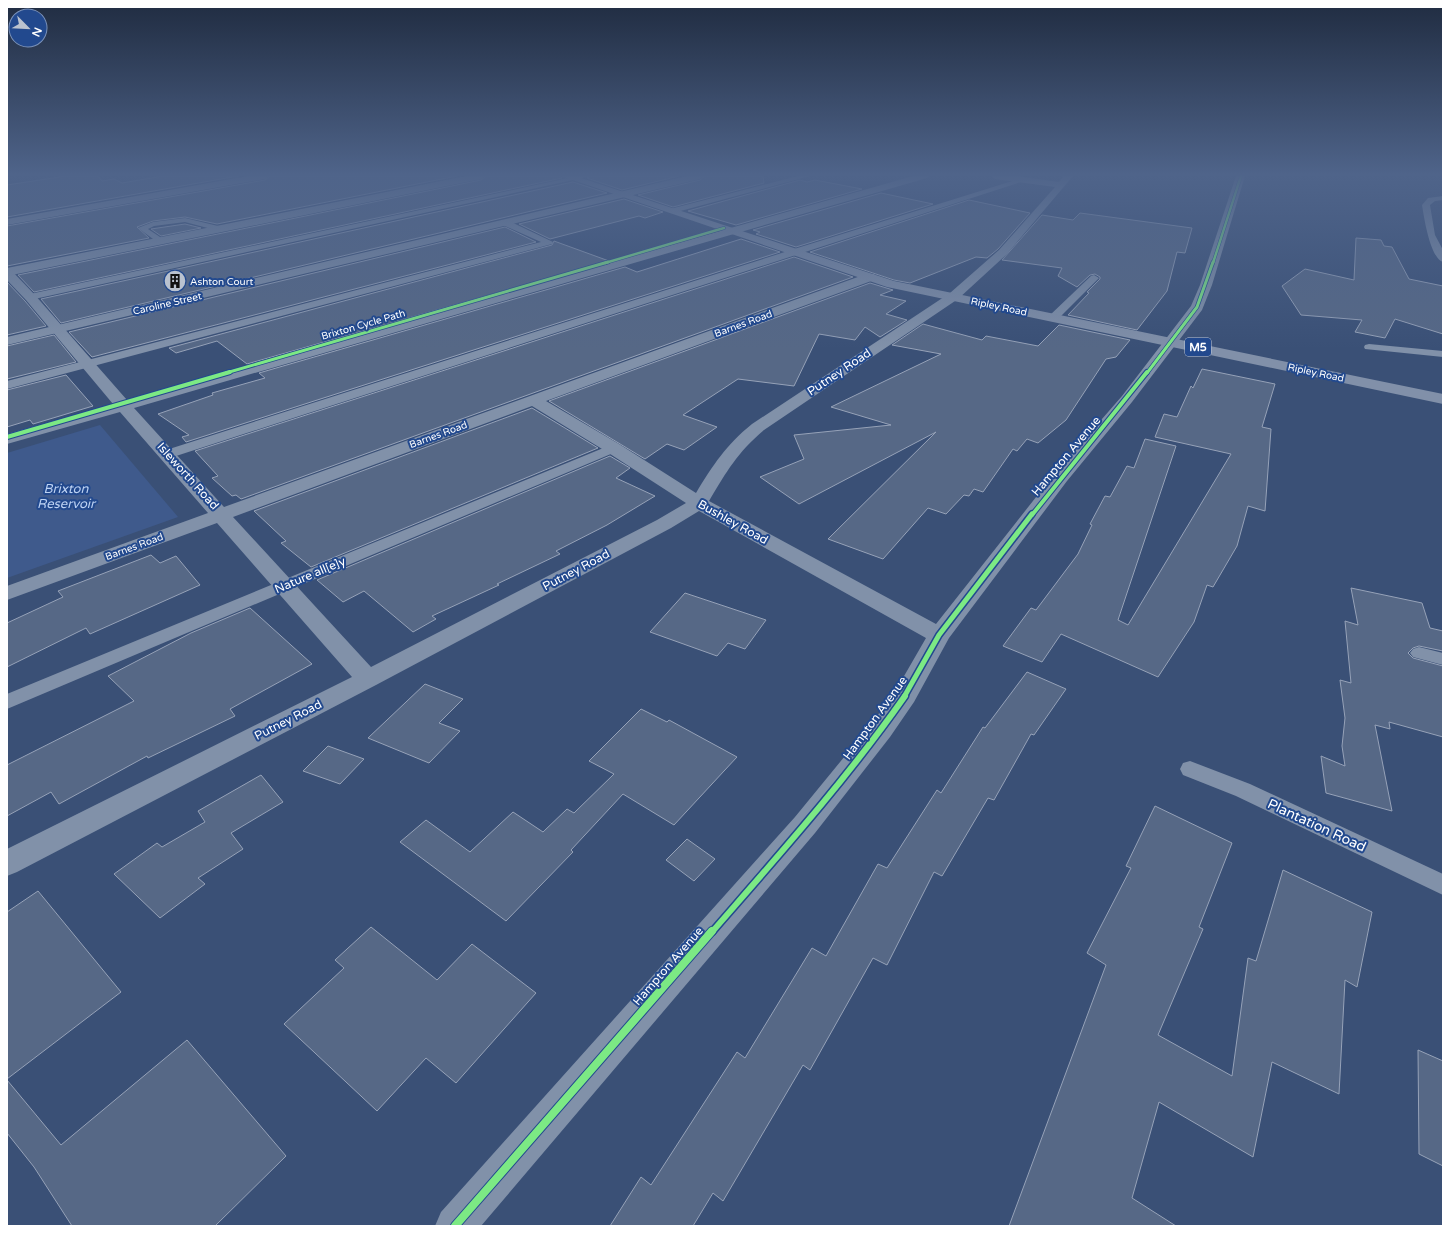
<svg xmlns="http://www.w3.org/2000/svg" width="1450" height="1233" viewBox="0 0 1450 1233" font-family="'Varela Round',sans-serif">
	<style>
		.water { fill: #3f5a8c }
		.building { fill: #566886; stroke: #96a2b8 }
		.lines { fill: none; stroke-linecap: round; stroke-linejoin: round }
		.service { fill: #8191a9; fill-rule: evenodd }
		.minor { fill: #8191a9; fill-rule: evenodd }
		.tertiary { fill: #8191a9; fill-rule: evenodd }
		.primary { fill: #8190a9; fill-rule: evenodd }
		.cycleway-far5-casing { stroke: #22498e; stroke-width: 3.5 }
		.cycleway-far4-casing { stroke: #22498e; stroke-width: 4.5 }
		.cycleway-far3-casing { stroke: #22498e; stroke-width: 6 }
		.cycleway-far2-casing { stroke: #22498e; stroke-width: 8 }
		.cycleway-far1-casing { stroke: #22498e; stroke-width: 9 }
		.cycleway-casing { stroke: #22498e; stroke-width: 10 }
		.cycleway-far5 { stroke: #7ce984; stroke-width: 2.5 }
		.cycleway-far4 { stroke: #7ce984; stroke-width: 3 }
		.cycleway-far3 { stroke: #7ce984; stroke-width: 4 }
		.cycleway-far2 { stroke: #7ce984; stroke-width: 5 }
		.cycleway-far1 { stroke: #7ce984; stroke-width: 6 }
		.cycleway { stroke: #7ce984; stroke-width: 8 }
		.labels { text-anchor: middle; stroke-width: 4; stroke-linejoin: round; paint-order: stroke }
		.far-poi-label { font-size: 10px; fill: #fff; stroke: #22498e; text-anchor: start }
		.far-street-label { font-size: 10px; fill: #fff; stroke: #22498e }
		.shield { fill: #22498e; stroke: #bdc8dd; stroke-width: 1 }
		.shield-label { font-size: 11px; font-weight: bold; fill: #fff }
		.street-label { font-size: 12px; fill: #fff; stroke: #22498e }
		.water-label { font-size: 13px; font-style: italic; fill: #bdd2f3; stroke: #22498e }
		.near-street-label { font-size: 14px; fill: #fff; stroke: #22498e }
	</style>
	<rect width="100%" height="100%" fill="#3a5076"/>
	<path class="water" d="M 100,425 L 178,517 L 7,578 L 7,453 Z"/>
	<path class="building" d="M 66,176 L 98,176 L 102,181 L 114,179 L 122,183 L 163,176 L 238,176 L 7,217 L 7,185 Z
		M 270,176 L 457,176 L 217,224 L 185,217 L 153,221 L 137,227 L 149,238 L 7,266 L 7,226 L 265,180 Z
		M 486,176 L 560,176 L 562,178 L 34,292 L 18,275 L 481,180 Z
		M 592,176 L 679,176 L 622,190 L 587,178 Z
		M 705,176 L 763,176 L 764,183 L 673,207 L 638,195 L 700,180 Z
		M 800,180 L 807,182 L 815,180 L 862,189 L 736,225 L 688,211 Z
		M 573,182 L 607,193 L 61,323 L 41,299 Z
		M 881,193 L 933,204 L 796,247 L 756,234 L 760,232 L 753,230 Z
		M 624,199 L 663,212 L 645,218 L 639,216 L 550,239 L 519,224 Z
		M 969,200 L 1030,213 L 998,249 L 987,258 L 976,257 L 910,283 L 894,280 L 810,252 Z
		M 1080,213 L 1192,228 L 1185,253 L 1177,252 L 1167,291 L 1137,330 L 1068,315 L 1089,293 L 1087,292 L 1100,279 L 1100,277 L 1095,274 L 1090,275 L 1077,287 L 1058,276 L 1062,268 L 1002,260 L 1042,215 L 1073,220 Z
		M 185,224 L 201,228 L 161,236 L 151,229 Z
		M 505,227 L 536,242 L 92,357 L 69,332 Z
		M 1356,238 L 1381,240 L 1384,246 L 1392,247 L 1409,279 L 1443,286 L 1443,334 L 1395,319 L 1385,338 L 1355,332 L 1362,320 L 1301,315 L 1282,286 L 1305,269 L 1354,280 Z
		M 741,239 L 780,252 L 186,442 L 182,437 L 189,435 L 158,414 L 213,395 L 212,393 L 265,378 L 259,373 L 625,267 L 637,272 Z
		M 554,241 L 609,261 L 247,364 L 217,341 L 176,353 L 169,348 L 552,245 Z
		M 794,257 L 853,277 L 241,499 L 236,495 L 232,496 L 212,478 L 218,476 L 195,451 Z
		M 7,282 L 25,301 L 46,326 L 7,335 Z
		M 870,283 L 893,290 L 880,295 L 906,301 L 886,314 L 907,320 L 880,337 L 865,327 L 855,340 L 819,334 L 794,386 L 738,379 L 683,415 L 717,427 L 684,450 L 667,444 L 645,459 L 549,401 Z
		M 923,324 L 982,340 L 986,336 L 1038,346 L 1059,325 L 1130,340 L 1116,357 L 1106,359 L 1066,420 L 1038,443 L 1027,439 L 1017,451 L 1013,449 L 983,492 L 974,489 L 969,496 L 964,495 L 946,514 L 928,508 L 883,559 L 828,539 L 936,432 L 799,504 L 760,477 L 804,459 L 794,435 L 891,425 L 831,407 L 941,354 L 892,345 Z
		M 54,335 L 76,362 L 7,379 L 7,346 Z
		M 1202,369 L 1275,384 L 1262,427 L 1271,429 L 1265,511 L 1248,506 L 1237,546 L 1213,587 L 1207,585 L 1194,622 L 1158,677 L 1061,634 L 1042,662 L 1003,646 L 1031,608 L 1036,610 L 1078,554 L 1092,525 L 1090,524 L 1105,496 L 1110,497 L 1127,466 L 1134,468 L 1145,439 L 1176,446 L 1118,620 L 1128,625 L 1231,454 L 1155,437 L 1164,414 L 1177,417 L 1191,386 L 1193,388 Z
		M 66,375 L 93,406 L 33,424 L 30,420 L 7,427 L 7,390 Z
		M 532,408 L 598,448 L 311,567 L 281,543 L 286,541 L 254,511 Z
		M 610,456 L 630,468 L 616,478 L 655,496 L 607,525 L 556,551 L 560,554 L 497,584 L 499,585 L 432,616 L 436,619 L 413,632 L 364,591 L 343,602 L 317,580 Z
		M 151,555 L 160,563 L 176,556 L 200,585 L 90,634 L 86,628 L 7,667 L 7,623 L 63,597 L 58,591 Z
		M 1351,588 L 1422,603 L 1430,628 L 1443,631 L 1443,651 L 1419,646 L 1413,648 L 1408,653 L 1413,658 L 1443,666 L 1443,737 L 1389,722 L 1390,729 L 1375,725 L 1392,811 L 1326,793 L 1321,756 L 1345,766 L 1342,746 L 1345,718 L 1340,680 L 1351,683 L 1345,621 L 1358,625 Z
		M 685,593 L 766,620 L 745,649 L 728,643 L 717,656 L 650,632 Z
		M 250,608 L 312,664 L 230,709 L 235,716 L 148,758 L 147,756 L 59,804 L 51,792 L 7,816 L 7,765 L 134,701 L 108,676 L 191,633 Z
		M 1027,672 L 1066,689 L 1034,735 L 1031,734 L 994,800 L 988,798 L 942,876 L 934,872 L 887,965 L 873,958 L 810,1070 L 803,1065 L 723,1201 L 713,1193 L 693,1226 L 610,1226 L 641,1177 L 651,1185 L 737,1052 L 745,1058 L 812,948 L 826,956 L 878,864 L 887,868 L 937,790 L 941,793 L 983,727 L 985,728 Z
		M 425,684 L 463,699 L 439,723 L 460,731 L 429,763 L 368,738 Z
		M 641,709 L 667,722 L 669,720 L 737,757 L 674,825 L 623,794 L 571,850 L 573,852 L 506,921 L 400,842 L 426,820 L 470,852 L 513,812 L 543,832 L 567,809 L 574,813 L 614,774 L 589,761 Z
		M 328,746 L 364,759 L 340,784 L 303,771 Z
		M 261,775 L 283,802 L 231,833 L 243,849 L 198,878 L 205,884 L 160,918 L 114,874 L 157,843 L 162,847 L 205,822 L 198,811 Z
		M 1155,806 L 1232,843 L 1199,927 L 1203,929 L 1158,1035 L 1232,1076 L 1248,958 L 1256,961 L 1283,870 L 1372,912 L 1357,987 L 1345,980 L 1339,1094 L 1272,1062 L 1253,1157 L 1159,1102 L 1132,1198 L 1176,1226 L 1009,1226 L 1106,965 L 1087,953 L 1131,868 L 1126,866 Z
		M 687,839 L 715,859 L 694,881 L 666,860 Z
		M 38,891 L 121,992 L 7,1079 L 7,912 Z
		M 371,927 L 437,980 L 472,944 L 536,993 L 456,1083 L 426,1058 L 377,1111 L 284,1024 L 344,968 L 335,960 Z
		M 187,1040 L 286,1156 L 215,1226 L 72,1226 L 34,1167 L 7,1133 L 7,1080 L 61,1145 Z
		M 1418,1050 L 1443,1061 L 1443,1166 L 1419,1154 Z"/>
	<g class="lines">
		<path class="service" d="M 577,176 L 591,176 L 30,300 L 25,297 L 30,294 Z
			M 798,176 L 810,176 L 673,213 L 669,211 L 670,209 Z
			M 1022,178 L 1024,179 L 1024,181 L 173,457 L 163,457 L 161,454 L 163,451 L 791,250 Z
			M 1443,196 L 1443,200 L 1435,201 L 1430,205 L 1435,235 L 1443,250 L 1443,262 C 1430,258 1424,217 1422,205 L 1428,198 Z
			M 185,218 L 222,227 L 223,229 L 219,231 L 185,222 L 154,226 L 148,229 L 163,239 L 164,241 L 163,243 L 160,244 L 138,228 L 153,222 Z
			M 503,221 L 509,221 L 553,242 L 552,244 L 7,389 L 7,381 L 541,242 L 503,225 Z
			M 1094,275 L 1099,278 L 1057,320 L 1049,320 L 1048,318 L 1049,316 L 1091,276 Z
			M 1369,344 L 1443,351 L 1443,357 L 1365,349 L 1364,347 L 1365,345 Z
			M 613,444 L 618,445 L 620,448 L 618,451 L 7,709 L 7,694 Z
			M 1419,647 L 1443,653 L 1443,665 L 1413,657 L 1410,653 L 1413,649 Z
			M 1190,761 L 1250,784 L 1443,874 L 1443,895 L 1236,796 L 1183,775 L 1180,769 L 1183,763 Z"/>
		<path class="minor" d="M 913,176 L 928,176 L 927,178 L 134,408 L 224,507 L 866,274 L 874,274 L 876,277 L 874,280 L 546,401 L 619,444 L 696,493 C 713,465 726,445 752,424 L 950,293 L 999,250 L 1055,187 L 995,179 L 991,176 L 1017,176 L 1059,182 L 1064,176 L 1073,176 L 1007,254 L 958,299 L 764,430 C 737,453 727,471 709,501 L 936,624 L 1055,473 L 1122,396 L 1191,306 L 1200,285 L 1236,176 L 1245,176 L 1212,285 L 1202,310 L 1132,402 L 1067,481 L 949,638 L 914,702 L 890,737 L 815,833 L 481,1226 L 435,1226 L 441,1212 L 795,817 L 872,723 L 896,690 L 926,638 L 699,511 L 671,528 L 376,685 L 17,872 L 7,876 L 7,849 L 352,677 L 217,523 L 7,600 L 7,586 L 208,513 L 120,412 L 7,444 L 7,434 L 113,404 L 26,300 L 7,280 L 7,269 L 11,270 L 34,294 L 127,400 ZM 532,406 L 607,452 L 686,503 L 657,520 L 371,667 L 233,517 Z"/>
		<path class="tertiary" d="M 466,176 L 485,176 L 481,179 L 7,276 L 7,268 Z
			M 687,176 L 704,176 L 700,179 L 7,345 L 7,337 Z"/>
		<path class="primary" d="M 248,176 L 269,176 L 265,179 L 7,225 L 7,219 Z
			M 561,176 L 575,176 L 894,281 L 1443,394 L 1443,404 L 887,287 Z"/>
		<g class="cycleway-far5-casing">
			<path id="cycleway-far5" d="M 605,263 L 724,228
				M 1213,263 L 1241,176"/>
		</g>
		<g class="cycleway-far4-casing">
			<path id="cycleway-far4" d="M 226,373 L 608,262
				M 1147,373 L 1197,307 L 1213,262"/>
		</g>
		<g class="cycleway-far3-casing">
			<path id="cycleway-far3" d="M 7,437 L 230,372
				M 1032,515 L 1147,372"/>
		</g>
		<g class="cycleway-far2-casing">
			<path id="cycleway-far2" d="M 904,697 L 939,635 L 1032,514"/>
		</g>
		<g class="cycleway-far1-casing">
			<path id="cycleway-far1" d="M 712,932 C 778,856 846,780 905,696"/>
		</g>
		<g class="cycleway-casing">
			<path id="cycleway" d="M 455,1226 L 712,931"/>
		</g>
		<use href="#cycleway-far5" class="cycleway-far5"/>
		<use href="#cycleway-far4" class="cycleway-far4"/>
		<use href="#cycleway-far3" class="cycleway-far3"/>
		<use href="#cycleway-far2" class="cycleway-far2"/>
		<use href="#cycleway-far1" class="cycleway-far1"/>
		<use href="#cycleway" class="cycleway"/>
	</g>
	<linearGradient id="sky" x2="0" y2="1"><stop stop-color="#202c41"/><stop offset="0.5" stop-color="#4f648a"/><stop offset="1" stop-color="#4f648a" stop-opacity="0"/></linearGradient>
	<rect width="1450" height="349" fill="url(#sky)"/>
	<defs>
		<g id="building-disc" transform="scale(1.15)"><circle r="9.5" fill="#bac2cf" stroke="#22498e"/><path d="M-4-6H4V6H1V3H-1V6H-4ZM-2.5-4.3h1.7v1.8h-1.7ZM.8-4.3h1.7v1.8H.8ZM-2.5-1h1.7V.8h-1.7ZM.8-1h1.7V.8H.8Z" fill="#111"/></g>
	</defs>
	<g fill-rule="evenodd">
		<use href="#building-disc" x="175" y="281"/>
	</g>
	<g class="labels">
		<g class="far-poi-label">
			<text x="190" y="285">Ashton Court</text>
		</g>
		<g class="far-street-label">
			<text transform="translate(167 303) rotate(-13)" y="4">Caroline Street</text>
			<text transform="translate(999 306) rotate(12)" y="4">Ripley Road</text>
			<text transform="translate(743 323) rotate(-20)" y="4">Barnes Road</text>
			<text transform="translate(363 324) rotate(-16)" y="4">Brixton Cycle Path</text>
			<text transform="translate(1316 372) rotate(12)" y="4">Ripley Road</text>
			<text transform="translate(438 434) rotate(-20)" y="4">Barnes Road</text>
			<text transform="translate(134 546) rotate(-20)" y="4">Barnes Road</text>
		</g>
		<rect class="shield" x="1185" y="338" width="26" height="18" rx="3"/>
		<g class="shield-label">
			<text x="1198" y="351">M5</text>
		</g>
		<g class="street-label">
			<text transform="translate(839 372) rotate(-34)" y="4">Putney Road</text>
			<text transform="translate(1066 456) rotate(-50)" y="4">Hampton Avenue</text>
			<text transform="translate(188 476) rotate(48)" y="4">Isleworth Road</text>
			<text transform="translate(733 522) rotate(29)" y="4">Bushley Road</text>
			<text transform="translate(576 570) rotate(-28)" y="4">Putney Road</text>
			<text transform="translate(310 575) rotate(-23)" y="4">Nature all[e]y</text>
			<text transform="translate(875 718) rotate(-54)" y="4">Hampton Avenue</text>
			<text transform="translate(288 720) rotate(-27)" y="4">Putney Road</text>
			<text transform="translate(668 966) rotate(-49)" y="4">Hampton Avenue</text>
		</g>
		<g class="water-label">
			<text x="66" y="493">Brixton<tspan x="66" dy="15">Reservoir</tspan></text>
		</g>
		<g class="near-street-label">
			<text transform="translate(1317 825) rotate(25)" y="5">Plantation Road</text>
		</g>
	</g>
	<rect width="1450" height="1233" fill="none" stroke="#ffffff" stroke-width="16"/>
	<g transform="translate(28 28) rotate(114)"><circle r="19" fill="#22498e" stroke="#7a92bb"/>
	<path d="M0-3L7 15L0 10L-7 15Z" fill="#bac2cf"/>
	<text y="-6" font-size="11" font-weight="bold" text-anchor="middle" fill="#ffffff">N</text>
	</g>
</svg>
